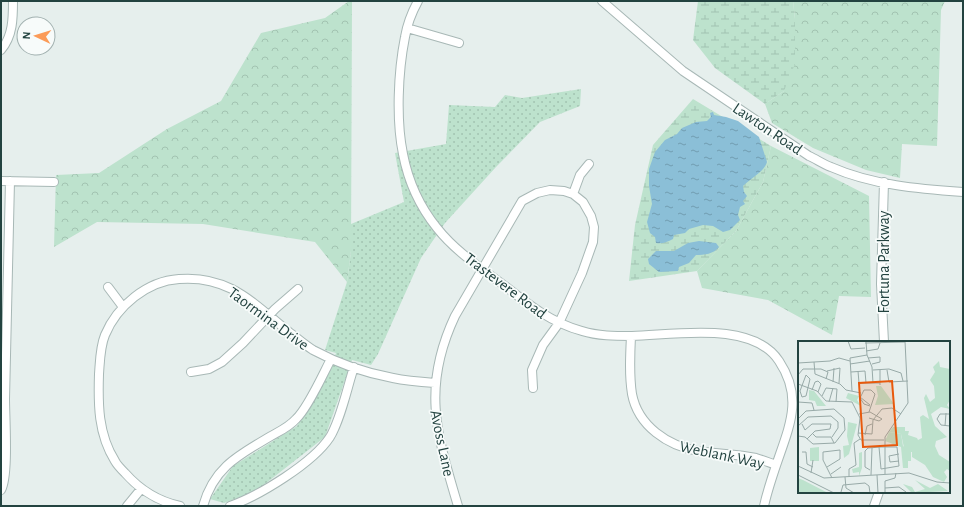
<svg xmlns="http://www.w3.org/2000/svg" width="964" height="507" viewBox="0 0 964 507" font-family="'Alegreya Sans',sans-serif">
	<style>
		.grass { fill: url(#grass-dots) }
		.forest { fill: url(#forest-crowns) }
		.wetland { fill: url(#wetland-marsh) }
		.water { fill: url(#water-ripples) }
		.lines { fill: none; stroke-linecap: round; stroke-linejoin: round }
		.minor-casing { stroke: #a8b8b6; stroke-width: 10 }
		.minor { stroke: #fff; stroke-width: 8 }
		.labels { text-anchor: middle; stroke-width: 3.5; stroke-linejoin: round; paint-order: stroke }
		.street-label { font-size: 16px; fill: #234340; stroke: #f7fbfa }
		.inset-road { fill: none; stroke: #98aaa8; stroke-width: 1 }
		.view { fill: #e8590c; fill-opacity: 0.15; stroke: #e8590c; stroke-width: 2 }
		.inset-edge { fill: none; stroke: #234340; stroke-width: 2 }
	</style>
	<defs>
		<pattern id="grass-dots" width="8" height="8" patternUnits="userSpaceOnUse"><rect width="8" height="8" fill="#bde2cd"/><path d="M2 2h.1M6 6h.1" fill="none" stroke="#a2c3b1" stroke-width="1.8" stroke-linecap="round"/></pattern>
		<pattern id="forest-crowns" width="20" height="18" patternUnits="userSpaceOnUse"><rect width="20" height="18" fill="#bde2cd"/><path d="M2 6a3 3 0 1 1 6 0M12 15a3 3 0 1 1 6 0" fill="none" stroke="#a2c3b1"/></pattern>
		<pattern id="wetland-marsh" width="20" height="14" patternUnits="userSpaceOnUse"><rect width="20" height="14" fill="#bde2cd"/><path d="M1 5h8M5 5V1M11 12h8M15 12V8" fill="none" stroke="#a2c3b1"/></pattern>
		<pattern id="water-ripples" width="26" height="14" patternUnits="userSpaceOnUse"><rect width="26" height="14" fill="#8bbfd7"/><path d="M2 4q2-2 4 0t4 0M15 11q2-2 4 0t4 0" fill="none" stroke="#719db0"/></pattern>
	</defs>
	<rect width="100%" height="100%" fill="#e6efed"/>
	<path class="grass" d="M 581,89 L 580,106 L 540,122 L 496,167 L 445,223 L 421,258 L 378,354 L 371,365 L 352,360 L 325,437 L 256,491 L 224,503 L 210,499 L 233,466 L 297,426 L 330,371 L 336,353 L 325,350 L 347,282 L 351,251 L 351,224 L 404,202 L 395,153 L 446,144 L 449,105 L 495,107 L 505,95 L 522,98 Z"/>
	<path class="forest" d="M 349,1 L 352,1 L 351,251 L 347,282 L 315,242 L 203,224 L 97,222 L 54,247 L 56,175 L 99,173 L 167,129 L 221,101 L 261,33 L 325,18 Z
		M 793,1 L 945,1 L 941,10 L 937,146 L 902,144 L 900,178 L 866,170 L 813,148 L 772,123 L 765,104 L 784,91 L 795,19 Z
		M 771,146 L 869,196 L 871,297 L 839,296 L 832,335 L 768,300 L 702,288 L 697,271 L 736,231 L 763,182 Z"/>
	<path class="wetland" d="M 698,1 L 793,1 L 795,19 L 795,64 L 784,91 L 765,104 L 715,68 L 693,40 Z
		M 693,99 L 771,146 L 763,182 L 736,231 L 697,271 L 629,281 L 635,225 L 653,145 Z"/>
	<path class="water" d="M 713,112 L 714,115 L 726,117 L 738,121 L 759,137 L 767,162 C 764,172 751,178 743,186 L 744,192 L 747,196 L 743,201 L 745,204 L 740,207 L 738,215 L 740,220 L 730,230 L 723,232 L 713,226 L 703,225 L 689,229 L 685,233 L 674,235 L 673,239 C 667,242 663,244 656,243 L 655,237 L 650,233 L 647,222 L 652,204 L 649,186 L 649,169 L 655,152 L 665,140 L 677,134 L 682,128 L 696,122 L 707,121 L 711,117 L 710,113 Z
		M 699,241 L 716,243 L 719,247 C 714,254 704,255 696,255 L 689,263 L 679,267 L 678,271 L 659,272 L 649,264 L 648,259 L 656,251 L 674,251 L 688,243 Z"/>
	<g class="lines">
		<g class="minor-casing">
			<path id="minor" d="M 418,1 C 412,12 407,25 405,37 C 398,72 396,120 403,154 C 408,180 420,207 437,228 C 455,251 482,269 505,286 C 529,305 552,323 582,331 C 598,336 615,336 632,336 C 674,335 752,320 779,361 C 801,394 792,420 780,454 C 774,471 768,488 764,506
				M 602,1 L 683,71 L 809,156 C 816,159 823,164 831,167 C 872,185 919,189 963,192
				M 407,28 L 459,43
				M 1,50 C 13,36 13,18 13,1
				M 1,181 L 54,182
				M 573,194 L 580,175 L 589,164
				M 108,287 L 123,307
				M 631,336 C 630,356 629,375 632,394 C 638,426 668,446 698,451 C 717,454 737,454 756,458 C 763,460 770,463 776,465
				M 884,342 L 881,284 L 884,182
				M 191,372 L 209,369 L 222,362 L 243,343 L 275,309 L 298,289
				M 1,490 C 9,476 5,418 5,399 C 6,326 9,254 10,181
				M 127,506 L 141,489
				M 180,506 C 157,501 140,490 125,473 C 121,469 117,465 115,461 C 98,434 98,404 99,374 C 100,361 100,347 105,335 C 117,306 147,281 179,279 C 229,275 253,303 289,332 C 297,338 305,345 313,350 C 337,363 366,373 393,378 C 407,381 421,382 435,383
				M 203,506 C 214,467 239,455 271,436 C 280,431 289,427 296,419 C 308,408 323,374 331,359
				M 230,506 C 259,496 313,463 330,437 C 341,419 347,388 354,367
				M 458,506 C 437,435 421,388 455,316 L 522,201 L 537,193 L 550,190 L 564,191 L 573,194 L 583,202 L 591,216 L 594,227 L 593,242 L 582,273 L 559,323 L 543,345 L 532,370 L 533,388
				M 874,506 L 879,492"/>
		</g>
		<use href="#minor" class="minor"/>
	</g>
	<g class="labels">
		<g class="street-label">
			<text transform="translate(768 128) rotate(34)" y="6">Lawton Road</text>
			<text transform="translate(883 262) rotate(-90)" y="6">Fortuna Parkway</text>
			<text transform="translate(506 285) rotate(37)" y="6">Trastevere Road</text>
			<text transform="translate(269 318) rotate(36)" y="6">Taormina Drive</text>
			<text transform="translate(443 443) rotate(78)" y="6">Avoss Lane</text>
			<text transform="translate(722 454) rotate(12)" y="6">Weblank Way</text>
		</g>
	</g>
	<g transform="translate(798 341)">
		<rect width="152" height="152" fill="#e6efed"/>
		<path d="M 78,45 L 83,45 L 96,63 L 77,64 L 80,55 ZM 50,52 L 61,55 L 59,59 L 63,65 L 48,57 ZM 50,81 L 59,83 L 51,113 L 46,117 L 45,105 L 51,104 L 49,95 ZM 91,91 L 103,93 L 105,105 L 113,110 L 113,120 L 110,120 L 110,127 L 105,127 L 103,106 L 87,100 ZM 64,111 L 64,127 L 61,135 L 61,131 L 55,132 L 54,128 L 61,126 L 61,112 Z" fill="#bde2cd"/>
		<path d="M 141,20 L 142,26 L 152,28 L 152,59 L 149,64 L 152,68 L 143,66 L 133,73 L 137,85 L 149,96 L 138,100 L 137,105 L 141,114 L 152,121 L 152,130 L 149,128 L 146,131 L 149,136 L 146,141 L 135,136 L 127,124 L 114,116 L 114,111 L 107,111 L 103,93 L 91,91 L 95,86 L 107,86 L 107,90 L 111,90 L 110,94 L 119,97 L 120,99 L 124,97 L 122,76 L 125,74 L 131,78 L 126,57 L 128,53 L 132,61 L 137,57 L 136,45 L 132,39 L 137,31 L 135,26 ZM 117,139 L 132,147 L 140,143 L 150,150 L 114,152 L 105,143 L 114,146 L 117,151 L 127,148 Z" fill="#bde2cd"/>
		<path d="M 11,49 L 16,50 L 28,65 L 19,65 L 17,60 L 11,59 ZM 21,106 L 21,120 L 12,120 L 12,107 ZM 0,137 L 5,139 L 30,152 L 0,152 Z" fill="#bde2cd"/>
		<path class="inset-road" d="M 50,0 L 53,8 L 67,7M 68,0 L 69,14 L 74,26 L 75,42M 67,2 L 107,1M 68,10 L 80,8 L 82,2M 70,17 L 82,16 L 82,21 L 74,23M 16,21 L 17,33 L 42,43 L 48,49 L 63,52M 0,22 L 32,20 L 41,17 L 52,20M 52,23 L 72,20M 75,29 L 91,28 L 103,32 L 105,40M 82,29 L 82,44M 89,29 L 91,41 L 110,40M 29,30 L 42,27 L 41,42M 60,30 L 61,42 L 82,42M 53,31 L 67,30 L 68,42M 0,34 L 5,28 L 23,28 L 30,31 L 28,38M 8,34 L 12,38 L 8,55 L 4,56 L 2,50 ZM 35,41 L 36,27M 0,43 L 19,50 L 28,60 L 54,61 L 62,77 L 60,94 L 63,99 L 86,99M 14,49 L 17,41 L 20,40 L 23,43 L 20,51M 54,50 L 52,17 L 69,14M 24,55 L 28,47 L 39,48 L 38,61M 62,56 L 72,64M 0,61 L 14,62 L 16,69M 31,61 L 35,47M 71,71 L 77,53 L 73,49 L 66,49 L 62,57 L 66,63 L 72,65M 61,73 L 72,71 L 84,78 L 81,80 L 71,77M 152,73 L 142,73 L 139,78 L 143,84 L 152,85M 0,78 L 8,70 L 36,68 L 46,77 L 47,89 L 37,102 L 15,103 L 7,96 L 0,95M 4,83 L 7,89 L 14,83 L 33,83 L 32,88 L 17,90 L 9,98M 0,85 L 10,76 L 33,75 L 40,81 L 40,87 L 34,96M 147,85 L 148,72M 14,92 L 18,96 L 33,96 L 36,102M 60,92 L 74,93 L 75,79 L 84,68 L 94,67 L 103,73M 67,94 L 69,85 L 74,83M 4,111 L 8,111 L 9,123 L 15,126M 101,113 L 91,115 L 92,121 L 101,120M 0,125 L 26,137 L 111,132 L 139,141 L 152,142M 29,126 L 42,118 L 42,109 L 25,111 L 25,119 L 34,137M 72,129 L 67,126 L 67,110 L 70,107 L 83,106 L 99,106 L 101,125 L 83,128 L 81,106M 13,132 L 15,119M 33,133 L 43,126M 87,133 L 87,96 L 110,62 L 107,0M 0,134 L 36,152M 73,134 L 74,107M 79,134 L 80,152M 47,136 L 48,147 L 56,152M 51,136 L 51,128 L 58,124 L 56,102 L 62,98M 87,147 L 101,146 L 108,151M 43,151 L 45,144 L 67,142 L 71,145 L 72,152M 87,152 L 87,140 L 97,137 L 98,132"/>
		<path class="view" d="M 94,40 L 99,104 L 65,106 L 61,42 Z"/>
		<rect width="152" height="152" class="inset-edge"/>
	</g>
	<rect width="964" height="507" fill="none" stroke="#234340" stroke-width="4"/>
	<g transform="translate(36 36) rotate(274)"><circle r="19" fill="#f7fbfa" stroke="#a2b1b0"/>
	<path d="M0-3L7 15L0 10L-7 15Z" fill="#fb9b58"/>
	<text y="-6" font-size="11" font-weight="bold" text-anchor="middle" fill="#234340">N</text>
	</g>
</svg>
